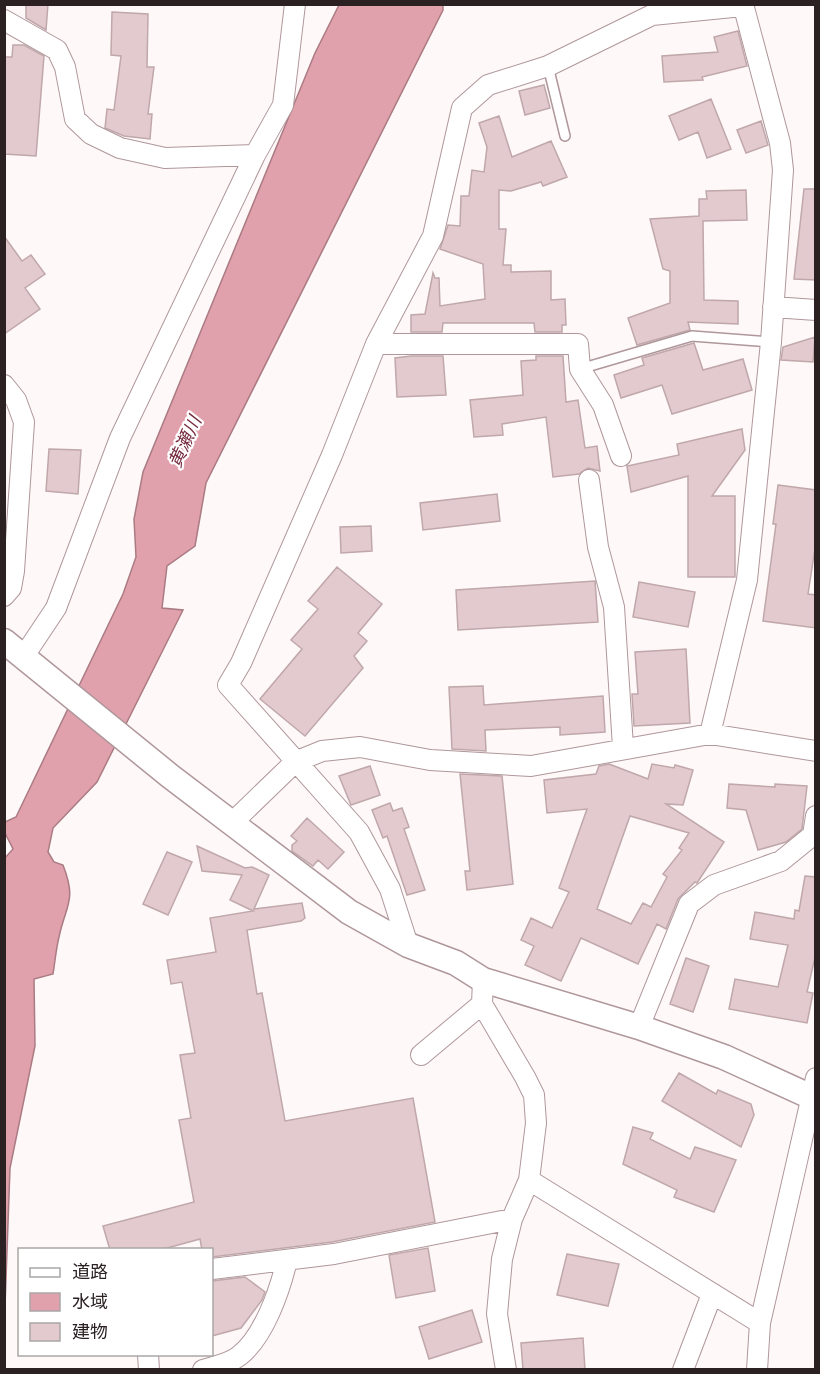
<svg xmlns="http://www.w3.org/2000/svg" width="820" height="1374" viewBox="0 0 820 1374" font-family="'Golos Text','Noto Sans JP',sans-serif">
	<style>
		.water { fill: #e0a1ac; stroke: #aa7b83; stroke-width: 1.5 }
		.building { fill: #e3cace; stroke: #bfa7aa; stroke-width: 1.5; fill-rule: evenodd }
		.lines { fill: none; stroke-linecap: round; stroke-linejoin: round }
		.service-casing { stroke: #af979b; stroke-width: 12 }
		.minor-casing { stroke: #af979b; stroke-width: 22 }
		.tertiary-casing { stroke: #af979b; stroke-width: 27 }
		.service { stroke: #fff; stroke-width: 9 }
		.minor { stroke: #fff; stroke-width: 20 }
		.tertiary { stroke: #fff; stroke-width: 24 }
		.labels { text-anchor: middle; stroke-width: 4.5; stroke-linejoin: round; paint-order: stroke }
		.water-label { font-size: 18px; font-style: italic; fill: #752b3e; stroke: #fff }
	</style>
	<rect width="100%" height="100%" fill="#fef8f9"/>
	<path class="water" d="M 339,5 L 443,5 L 443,10 L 206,483 L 195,546 L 167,566 L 162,608 L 183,610 L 97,782 L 53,828 L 48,852 L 54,862 L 63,865 C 77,901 66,904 59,937 C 56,949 55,962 53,974 L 34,979 L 35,1046 L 10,1168 L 5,1307 L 4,859 L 13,849 L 5,833 L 5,822 L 16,817 L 123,594 L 136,557 L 134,519 L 143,472 L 315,53 Z"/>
	<path class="building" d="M 26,4 L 48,4 L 46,30 L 26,18 Z
		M 112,12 L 148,14 L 147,67 L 154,67 L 148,114 L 152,114 L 150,139 L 124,136 L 105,128 L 107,109 L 114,110 L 121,56 L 111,55 Z
		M 738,31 L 747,66 L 702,77 L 703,80 L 664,82 L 662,56 L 718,52 L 714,37 Z
		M 13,45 L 24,45 L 44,56 L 36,156 L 4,154 L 4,57 L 12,57 Z
		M 544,85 L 550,108 L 525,115 L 519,91 Z
		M 711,99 L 731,149 L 707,158 L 698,132 L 679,140 L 669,116 Z
		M 499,116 L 512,157 L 551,141 L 567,177 L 543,186 L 541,182 L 511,191 L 499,190 L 499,229 L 506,229 L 503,265 L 511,265 L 511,272 L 551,271 L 551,300 L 565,299 L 566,325 L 562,325 L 562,332 L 535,332 L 534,323 L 443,323 L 442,332 L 411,332 L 411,315 L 425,314 L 433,273 L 435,278 L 439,278 L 440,306 L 485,299 L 483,264 L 440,249 L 448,225 L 460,226 L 461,196 L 469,196 L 472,170 L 484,172 L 487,147 L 479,123 Z
		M 761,121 L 768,145 L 746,153 L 737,130 Z
		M 804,189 L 816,189 L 816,280 L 794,279 Z
		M 746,190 L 747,220 L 703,221 L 704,300 L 738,301 L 738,324 L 688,322 L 690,330 L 637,345 L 628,318 L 670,303 L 670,271 L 663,269 L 650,219 L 699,216 L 699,199 L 707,199 L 706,191 Z
		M 4,236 L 22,261 L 31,255 L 45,274 L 25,288 L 40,309 L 4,334 Z
		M 815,337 L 813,362 L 781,360 L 783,347 Z
		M 694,343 L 703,370 L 743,359 L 752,390 L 672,414 L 662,385 L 621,398 L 614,375 L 644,365 L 642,358 Z
		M 411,356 L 443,356 L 446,395 L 397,397 L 395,358 Z
		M 536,356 L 563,356 L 566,402 L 578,400 L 585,448 L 597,446 L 600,471 L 588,468 L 579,474 L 553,477 L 546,417 L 502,424 L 503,435 L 474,437 L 470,400 L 523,395 L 521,361 L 536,360 Z
		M 742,429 L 745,450 L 712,496 L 735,496 L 735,577 L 688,577 L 688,476 L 631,492 L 627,466 L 679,455 L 677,444 Z
		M 49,449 L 81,450 L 78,494 L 46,491 Z
		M 778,485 L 816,490 L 816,542 L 808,594 L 816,595 L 816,628 L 763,621 L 776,524 L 773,524 Z
		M 497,494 L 500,521 L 423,530 L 420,503 Z
		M 371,526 L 372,551 L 341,553 L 340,527 Z
		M 337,567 L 382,604 L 358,633 L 367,641 L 354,656 L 363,668 L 305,736 L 260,699 L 302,649 L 291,640 L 318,609 L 308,601 Z
		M 595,581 L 598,622 L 458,630 L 456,590 Z
		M 639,582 L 695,592 L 688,627 L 633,617 Z
		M 686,649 L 690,723 L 634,726 L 632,694 L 638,694 L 635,652 Z
		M 483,686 L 484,705 L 603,696 L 605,732 L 560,735 L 560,727 L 485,730 L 486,751 L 452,749 L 449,687 Z
		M 609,764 L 648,779 L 652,764 L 674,768 L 675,765 L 693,770 L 683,805 L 666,804 L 724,842 L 697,883 L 695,882 L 678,899 L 666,929 L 657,924 L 638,964 L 581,938 L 561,981 L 525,965 L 534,946 L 521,940 L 531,918 L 552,928 L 569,892 L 559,888 L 587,809 L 547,813 L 544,780 L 596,774 L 599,766 ZM 630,816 L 689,833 L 679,848 L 682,850 L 663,874 L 667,877 L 651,907 L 643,903 L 631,924 L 597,909 Z
		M 370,766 L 380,795 L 351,805 L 339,776 Z
		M 460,774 L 502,776 L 513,884 L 467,890 L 465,871 L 470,871 Z
		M 729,784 L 775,787 L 775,784 L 807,786 L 802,829 L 786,842 L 758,850 L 746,810 L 727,808 Z
		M 390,803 L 393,811 L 402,808 L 409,827 L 404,829 L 425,890 L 407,895 L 387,836 L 383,838 L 372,810 Z
		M 307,818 L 344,852 L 328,869 L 318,860 L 313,866 L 292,851 L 292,845 L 297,841 L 291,836 Z
		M 197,846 L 245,868 L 252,867 L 269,875 L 254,909 L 302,903 L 305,918 L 301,921 L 247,930 L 257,994 L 262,993 L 285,1121 L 413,1098 L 435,1222 L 332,1242 L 212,1257 L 212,1250 L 202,1250 L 200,1239 L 160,1250 L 110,1250 L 103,1226 L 194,1202 L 179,1120 L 191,1118 L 180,1055 L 195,1053 L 182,982 L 171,984 L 167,960 L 216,952 L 210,918 L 253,911 L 230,900 L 242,875 L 202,871 Z
		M 167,852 L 192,862 L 168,915 L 143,904 Z
		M 805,876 L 816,877 L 816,953 L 807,992 L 813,993 L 807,1023 L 729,1009 L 735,979 L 778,987 L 788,945 L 750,939 L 755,912 L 794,919 L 795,910 L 799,911 Z
		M 686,958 L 709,966 L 693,1012 L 670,1004 Z
		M 679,1073 L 716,1094 L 718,1090 L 751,1104 L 754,1115 L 741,1147 L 662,1101 Z
		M 633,1127 L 653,1133 L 650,1139 L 690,1159 L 695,1147 L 736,1160 L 714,1212 L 674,1197 L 677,1190 L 623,1164 Z
		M 428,1248 L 435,1291 L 396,1298 L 389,1255 Z
		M 567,1254 L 619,1264 L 608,1306 L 557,1295 Z
		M 245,1277 L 265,1292 L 262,1300 L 241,1328 L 212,1336 L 212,1281 Z
		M 472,1310 L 482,1342 L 429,1359 L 419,1327 Z
		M 583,1338 L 585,1370 L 523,1370 L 521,1343 Z"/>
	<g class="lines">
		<g class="service-casing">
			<path id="service" d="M 548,66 L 565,136
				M 580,369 L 692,336 L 771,342"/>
		</g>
		<g class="minor-casing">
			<path id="minor" d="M 4,20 L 57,50 L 65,67 L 75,119 L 91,134 L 120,148 L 165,158 L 255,155
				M 773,307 L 816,310
				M 376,344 L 578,344 L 580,369 L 603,405 L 621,456
				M 4,385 L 16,400 L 24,422 L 14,571 L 11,588 L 4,596
				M 589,480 L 598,547 L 614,607 L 623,747
				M 24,656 L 56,608 L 120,438 L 255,155 L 283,105 L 295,4
				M 710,734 L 747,580 L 771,342 L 783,170 L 780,143 L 743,4
				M 233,822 L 295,762 L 322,751 L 360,747 L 430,760 L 531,766 L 710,734 L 816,751
				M 408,945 L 390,889 L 359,832 L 228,685 L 241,663 L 332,455 L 376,344 L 433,236 L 462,108 L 488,85 L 548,66 L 652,15 L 743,6
				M 483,980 L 482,1004 L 525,1077 L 534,1095 L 536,1123 L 529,1180 L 512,1219 L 502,1259 L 497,1314 L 506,1370
				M 639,1027 L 689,904 L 714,885 L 781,861 L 813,835 L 816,816
				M 421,1055 L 482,1004
				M 529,1180 L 760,1323
				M 212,1269 L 334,1254 L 512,1219
				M 148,1354 L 149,1370
				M 203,1370 C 215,1366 229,1364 239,1356 C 264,1337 280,1290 287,1260
				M 683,1370 L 712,1294
				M 757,1370 L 760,1323 L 816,1078"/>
		</g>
		<g class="tertiary-casing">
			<path id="tertiary" d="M 4,641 L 170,776 L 349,912 L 408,945 L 456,963 L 483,980 L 639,1027 L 724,1057 L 816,1099"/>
		</g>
		<use href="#service" class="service"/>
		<use href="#minor" class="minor"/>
		<use href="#tertiary" class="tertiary"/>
	</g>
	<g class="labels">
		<g class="water-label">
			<text transform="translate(185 442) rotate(-66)" y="6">黄瀬川</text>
		</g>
	</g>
	<rect width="820" height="1374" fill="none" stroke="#2b2123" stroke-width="12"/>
	<rect x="18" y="1248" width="195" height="108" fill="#ffffff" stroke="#aaa6a7" stroke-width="1.5"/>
	<rect x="30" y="1268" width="30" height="9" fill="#ffffff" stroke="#aaa6a7" stroke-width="1.5"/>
	<text x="72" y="1278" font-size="18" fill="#2b2123">道路</text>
	<rect x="30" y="1293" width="30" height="18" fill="#e0a1ac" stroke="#aaa6a7" stroke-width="1.5"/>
	<text x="72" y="1308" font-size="18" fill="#2b2123">水域</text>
	<rect x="30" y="1323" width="30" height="18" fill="#e3cace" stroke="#aaa6a7" stroke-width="1.5"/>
	<text x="72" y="1338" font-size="18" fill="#2b2123">建物</text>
</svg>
